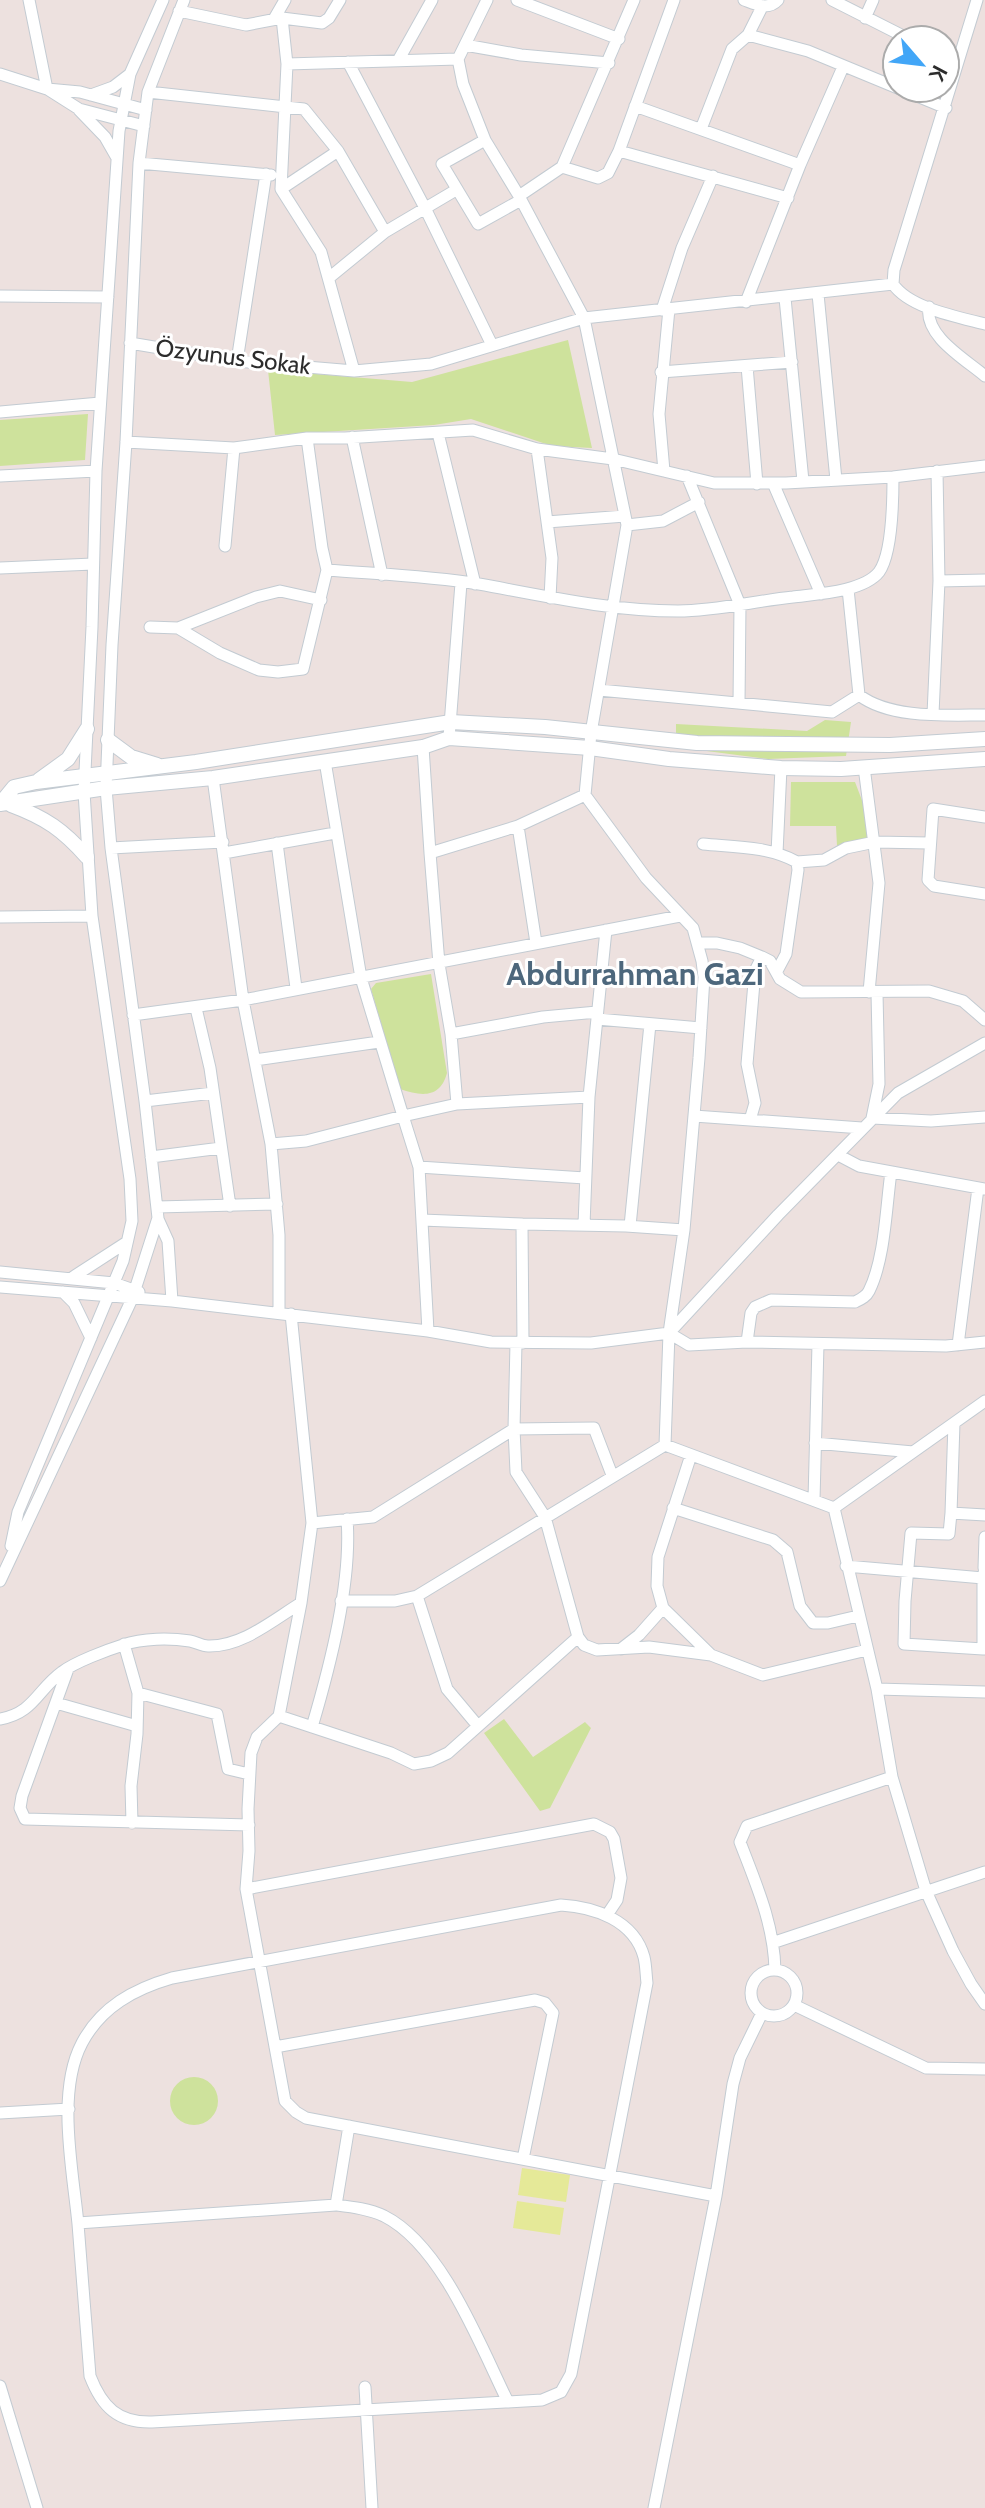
<svg xmlns="http://www.w3.org/2000/svg" width="985" height="2508" viewBox="0 0 985 2508" font-family="Cabin,sans-serif">
	<style>
		.green { fill: #cee29c }
		.pitch { fill: #e5e998 }
		.lines { fill: none; stroke-linecap: round; stroke-linejoin: round }
		.street-casing { stroke: #c3cbd2; stroke-width: 13 }
		.secondary-casing { stroke: #c3cbd2; stroke-width: 16 }
		.street { stroke: #fff; stroke-width: 11 }
		.secondary { stroke: #fff; stroke-width: 14 }
		.labels { text-anchor: middle; stroke-width: 6; stroke-linejoin: round; paint-order: stroke }
		.street-label { font-size: 24px; fill: #2c2c2c; stroke: #fff }
		.district-label { font-size: 32px; font-weight: bold; fill: #4d677c; stroke: #fff }
	</style>
	<rect width="100%" height="100%" fill="#ede1df"/>
	<path class="green" d="M 568,340 L 592,448 L 552,446 L 471,419 L 434,425 L 275,435 L 268,370 L 412,382 Z
		M 88,414 L 85,460 L 0,466 L 0,420 Z
		M 825,720 L 851,722 L 846,756 L 768,759 L 676,747 L 676,724 L 807,731 Z
		M 791,782 L 855,782 L 863,803 L 868,839 L 837,846 L 836,826 L 790,826 Z
		M 431,974 L 447,1073 C 440,1099 421,1096 400,1089 L 371,989 L 376,983 Z
		M 504,1719 L 533,1757 L 585,1722 L 591,1728 L 550,1808 L 540,1811 L 484,1733 Z
		M170 2101a24 24 0 1 1 48 0a24 24 0 1 1-48 0Z"/>
	<path class="pitch" d="M 522,2168 L 570,2175 L 566,2202 L 518,2195 Z
		M 517,2201 L 564,2208 L 560,2235 L 513,2228 Z"/>
	<g class="lines">
		<g class="street-casing">
			<path id="street" d="M 29,0 L 47,89
				M 487,0 L 458,59 L 463,84 L 485,140 L 519,196 L 584,318 L 627,525 L 591,733 L 585,795 L 646,878 L 693,928 L 702,961 L 704,977 L 699,1058 L 684,1230 L 669,1333 L 689,1345 L 747,1342 L 946,1346 L 985,1342
				M 517,0 L 619,39
				M 744,0 C 755,4 768,11 778,0
				M 832,0 L 911,40
				M 977,0 L 894,270 L 893,284 C 909,308 958,317 985,324
				M 762,7 L 748,35 L 808,51 L 946,108
				M 179,11 L 246,25 L 282,18 L 322,23 L 329,18 L 340,0
				M 282,18 L 287,64 L 458,59
				M 865,18 L 873,0
				M 274,19 L 285,0
				M 465,45 L 521,55 L 609,63
				M 399,59 L 432,0
				M 348,62 L 425,208 L 492,345
				M 287,64 L 281,189 L 321,252 L 354,371
				M 0,74 L 47,89 L 80,92 L 146,110
				M 49,90 L 79,109 L 144,126
				M 148,92 L 304,109 L 338,151 L 385,232
				M 91,95 L 113,87 L 130,74
				M 635,106 L 800,165
				M 79,110 L 105,137 L 117,158
				M 701,129 L 732,49 L 748,35
				M 485,140 L 442,164 L 478,224 L 521,200
				M 619,151 L 788,198
				M 139,163 L 271,175
				M 562,167 L 598,178 L 608,173 L 619,151 L 674,0
				M 281,189 L 338,151
				M 519,196 L 562,167 L 634,0
				M 330,277 L 385,232 L 456,190
				M 818,294 L 836,480
				M 0,296 L 108,297
				M 785,298 L 803,481
				M 746,302 L 800,165 L 843,67
				M 929,307 C 924,336 965,359 985,376
				M 662,310 L 682,248 L 713,176
				M 130,343 L 237,361 L 354,371 L 431,364 L 584,318 L 893,284
				M 237,361 L 266,174
				M 747,366 L 757,484
				M 661,372 L 792,362
				M 0,412 L 100,403
				M 438,433 L 475,584
				M 352,437 L 382,575
				M 126,442 L 234,448 L 307,438 L 345,438 L 473,430 L 537,449 L 613,459 L 714,483 L 786,483 L 893,477 L 985,466
				M 537,449 L 552,558 L 550,598
				M 664,471 L 659,414 L 669,309
				M 0,476 L 96,471
				M 687,476 L 740,605 L 739,703
				M 773,483 L 821,594
				M 547,522 L 625,516
				M 627,525 L 663,521 L 699,502
				M 225,546 L 234,448
				M 0,568 L 93,564
				M 327,570 C 377,574 429,576 479,584 C 545,596 611,611 678,611 C 717,611 754,601 793,597 C 816,594 863,592 879,572 C 892,554 893,500 893,477
				M 939,581 L 985,580
				M 848,589 L 859,695
				M 150,627 L 178,628 L 220,653 L 259,670 L 278,672 L 303,669 L 327,570 L 322,548 L 307,438
				M 178,628 L 256,597 L 280,591 L 321,600
				M 599,690 L 832,712 L 859,695 C 890,719 947,715 985,715
				M 933,714 L 939,581 L 937,471
				M 449,738 L 461,583
				M 423,747 L 430,853
				M 864,767 L 879,883 L 869,992
				M 213,778 L 243,1000 L 271,1144 L 279,1235 L 279,1313
				M 985,817 L 933,809 L 928,880 L 934,886 L 985,894
				M 518,826 L 536,943
				M 277,843 L 296,988
				M 703,844 C 735,847 768,846 797,862 L 798,870 L 786,954 L 777,971
				M 111,848 L 223,842
				M 224,853 L 335,833
				M 777,853 L 781,768
				M 797,862 L 824,860 L 846,848 L 875,842 L 929,843
				M 0,917 L 92,916
				M 698,943 L 717,943 L 740,948 L 762,957 L 770,961 L 780,979 L 801,992 L 929,991 L 963,1001 L 985,1020
				M 877,993 L 879,1084 L 872,1118 L 931,1121 L 985,1117
				M 196,1008 L 210,1068 L 230,1206
				M 133,1015 L 243,1000 L 680,916
				M 597,1019 L 701,1028
				M 451,1034 L 543,1017 L 597,1012
				M 255,1060 L 379,1042
				M 589,1097 L 606,930
				M 145,1101 L 213,1093
				M 457,1104 L 451,1034 L 439,964 L 430,853 L 518,826 L 585,795
				M 694,1116 L 862,1128
				M 750,1120 L 755,1103 L 747,1064 L 755,971 L 762,957
				M 271,1144 L 306,1141 L 403,1116 L 361,978 L 325,761
				M 838,1155 L 859,1166 L 985,1189
				M 151,1157 L 221,1148
				M 419,1167 L 585,1178
				M 157,1207 L 277,1204
				M 158,1219 L 168,1241 L 172,1301 L 428,1331 L 491,1342 L 591,1343 L 669,1333 L 778,1215 L 898,1093 L 985,1043
				M 422,1220 L 522,1224 L 523,1343
				M 522,1224 L 626,1226 L 684,1230
				M 630,1226 L 650,1024
				M 0,1272 L 114,1283 L 139,1292
				M 73,1277 L 127,1242
				M 0,1287 L 172,1301
				M 63,1292 L 74,1303 L 91,1338
				M 291,1314 L 312,1523 L 301,1603 L 279,1716 L 391,1753 L 414,1764 L 431,1761 L 448,1753 L 578,1637 L 545,1517 L 516,1472 L 514,1429 L 516,1343
				M 428,1331 L 419,1167 L 403,1116 L 457,1104 L 589,1097 L 584,1225
				M 747,1342 L 751,1313 L 755,1307 L 771,1300 L 855,1302 C 861,1299 866,1297 869,1291 C 885,1259 886,1207 891,1172
				M 958,1345 L 978,1188
				M 954,1423 L 951,1513 L 985,1515
				M 815,1443 L 913,1452
				M 665,1445 L 669,1333
				M 691,1455 L 658,1557 L 657,1586 L 663,1608 L 711,1655 L 763,1675 L 867,1650
				M 814,1500 L 818,1344
				M 673,1508 L 773,1540 L 787,1552 L 800,1606 L 813,1623 L 828,1623 L 858,1616
				M 834,1508 L 877,1689 L 892,1777 L 926,1891 L 953,1951 L 971,1984 L 985,2004
				M 951,1513 L 949,1534 L 911,1533 L 905,1601 L 904,1644 L 983,1649
				M 312,1523 L 373,1517 L 514,1429 L 594,1428 L 612,1475
				M 11,1546 L 18,1512 L 123,1261 L 132,1221 L 130,1179 L 92,916 L 84,792 L 92,627 L 96,471 L 119,131 L 130,74 L 163,0
				M 846,1566 L 983,1578 L 985,1568
				M 984,1568 L 985,1537
				M 983,1578 L 983,1649 L 985,1649
				M 0,1581 L 132,1299 L 158,1218 L 145,1101 L 111,848 L 106,788 L 112,645 L 126,442 L 139,163 L 148,92 L 184,0
				M 417,1596 L 447,1689 L 478,1726
				M 341,1601 L 395,1601 L 417,1596 L 665,1445 L 834,1508 L 985,1401
				M 578,1637 L 584,1645 L 597,1650 L 649,1647 L 711,1655
				M 124,1644 L 138,1693 L 137,1734 L 131,1786 L 132,1823
				M 621,1649 L 639,1635 L 663,1608
				M 68,1669 L 22,1796 L 20,1808 L 25,1819 L 249,1825
				M 877,1689 L 985,1692
				M 138,1693 L 217,1714 L 228,1769 L 249,1774
				M 56,1703 L 137,1726
				M 279,1716 L 257,1737 L 251,1753 L 248,1809 L 249,1851 L 246,1889 L 285,2101 L 296,2112 L 306,2118 L 716,2196
				M 0,1719 C 34,1713 37,1690 62,1672 C 75,1662 107,1650 123,1645 C 143,1638 170,1638 190,1641 C 196,1642 202,1646 208,1646 C 242,1647 273,1620 301,1603
				M 312,1727 C 330,1666 352,1582 347,1519
				M 246,1889 L 594,1824 L 610,1832 L 614,1839 L 621,1878 L 617,1900 L 607,1915
				M 561,1905 C 594,1907 634,1920 644,1957 C 646,1965 646,1975 647,1983 L 571,2374 L 561,2392 L 542,2400 L 152,2422 C 118,2423 102,2407 90,2376 C 86,2325 82,2275 78,2224 C 73,2171 56,2092 82,2043 C 101,2007 134,1989 172,1978 Z
				M 775,1942 L 985,1872
				M 775,1970 C 774,1924 756,1884 740,1842 L 747,1826 L 892,1777
				M751 1993a23 23 0 1 1 46 0a23 23 0 1 1-46 0Z
				M 794,2005 L 926,2068 L 985,2069
				M 275,2047 L 535,2000 L 545,2003 L 553,2013 L 523,2159
				M 0,2113 L 69,2109
				M 336,2205 L 349,2126
				M 78,2223 L 336,2205 C 352,2207 369,2209 384,2216 C 442,2245 480,2345 508,2402
				M 0,2386 L 37,2508
				M 365,2387 L 372,2508
				M 654,2508 L 716,2196 L 733,2084 L 740,2058 L 762,2013"/>
		</g>
		<g class="secondary-casing">
			<path id="secondary" d="M 108,740 L 131,757 L 157,765
				M 39,780 L 68,759 L 87,729
				M 0,804 L 14,787 L 36,782 L 196,762 L 451,722 L 545,727 L 697,743 L 890,745 L 985,739
				M 0,804 L 106,788 L 213,778 L 423,747 L 449,738 L 590,748 L 669,759 L 781,768 L 841,769 L 985,759
				M 11,805 C 46,818 63,830 87,857"/>
		</g>
		<use href="#street" class="street"/>
		<use href="#secondary" class="secondary"/>
	</g>
	<g class="labels">
		<g class="street-label">
			<text transform="translate(233 357) rotate(7)" y="8">Özyunus Sokak</text>
		</g>
		<g class="district-label">
			<text x="635" y="985">Abdurrahman Gazi</text>
		</g>
	</g>
	<g transform="translate(921 64) rotate(118)"><circle r="38" fill="#ffffff" stroke="#ababab" stroke-width="2"/>
	<path d="M0-6L14 30L0 20L-14 30Z" fill="#42a6f7"/>
	<text y="-12" font-size="22" font-weight="bold" text-anchor="middle" fill="#2c2c2c">K</text>
	</g>
</svg>
